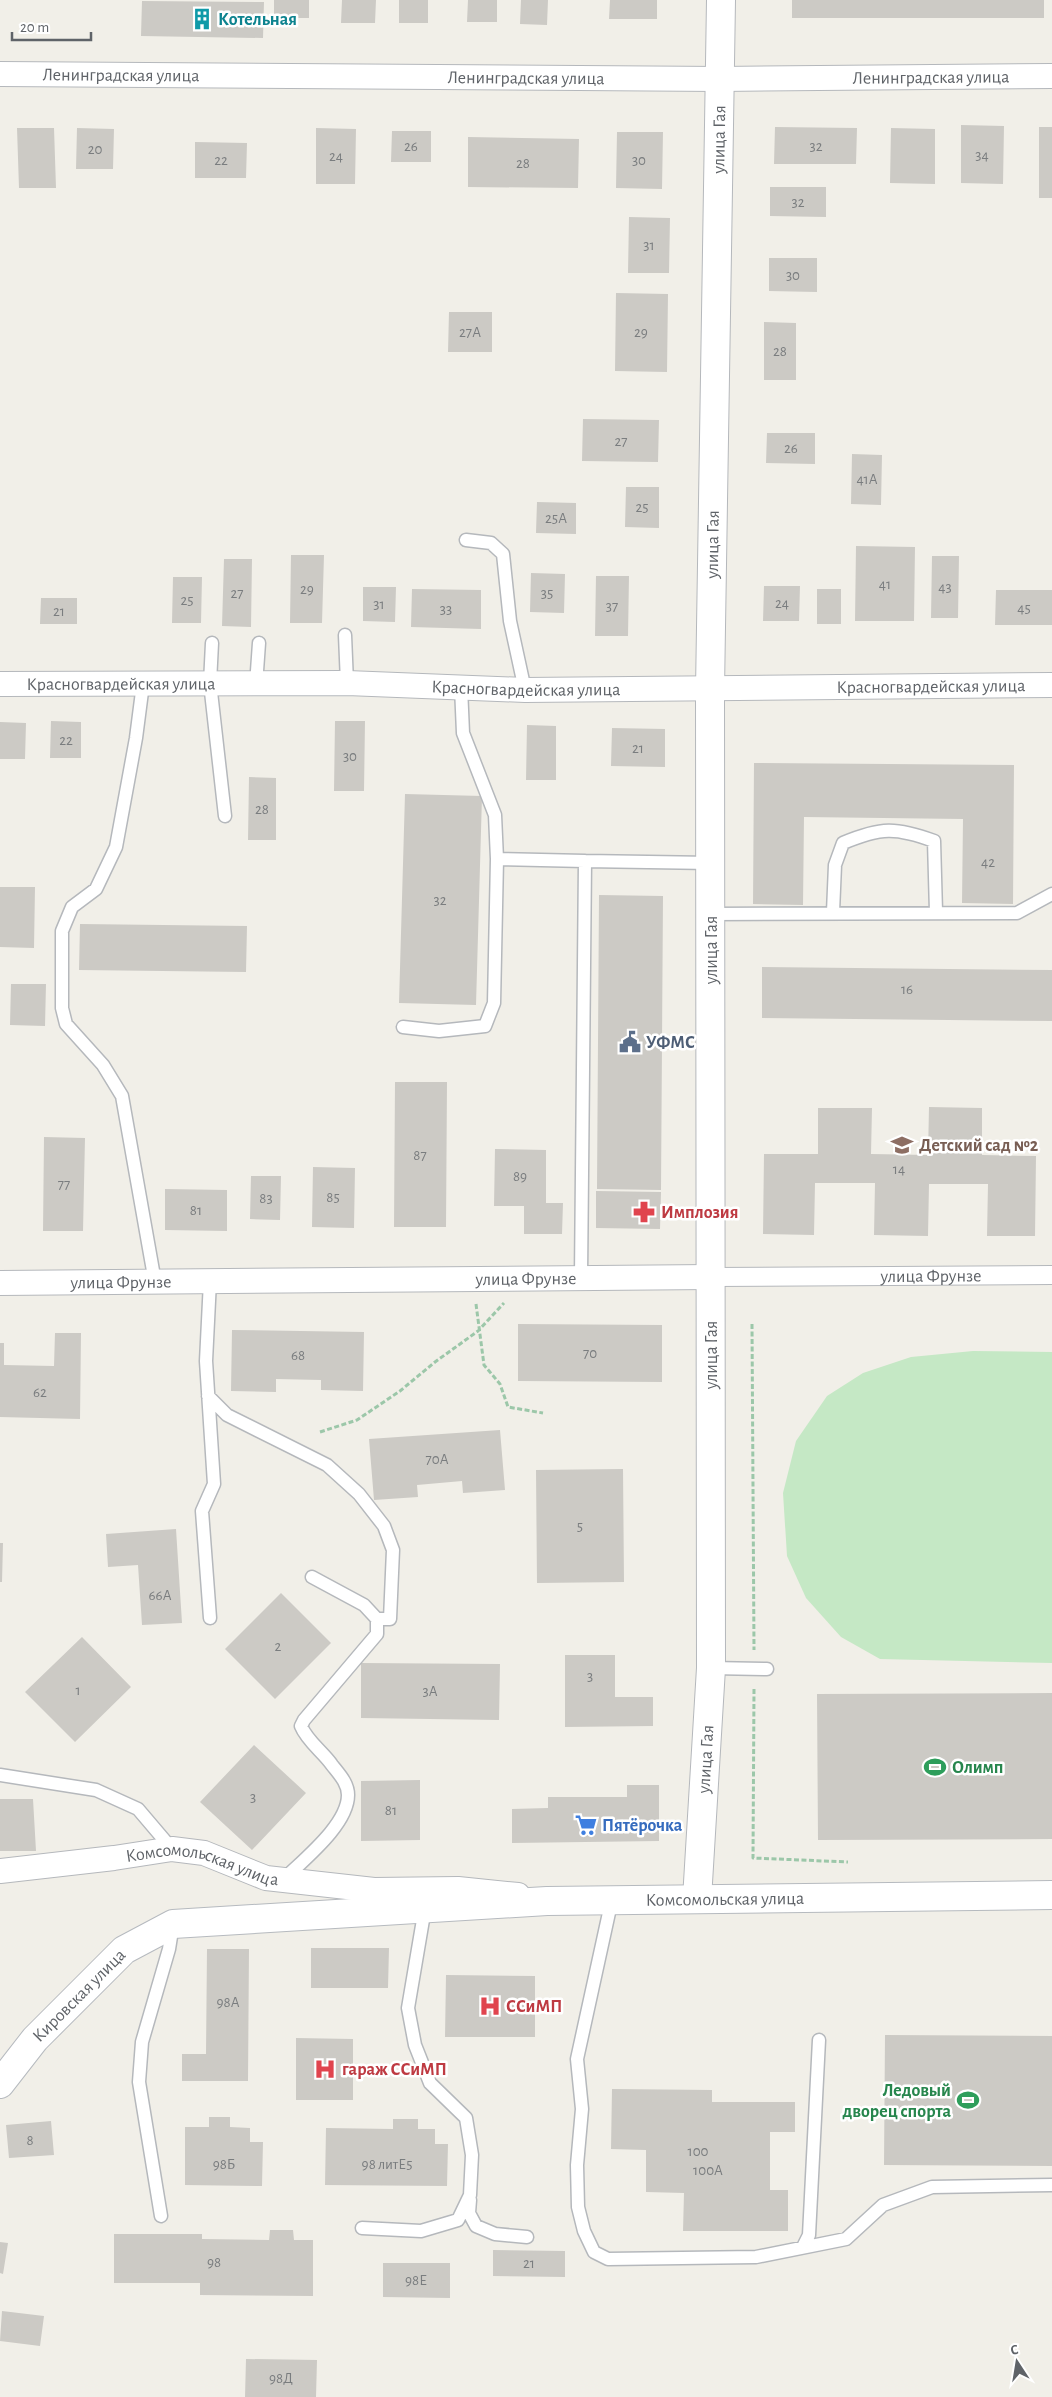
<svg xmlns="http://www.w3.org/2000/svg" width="1052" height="2397" viewBox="0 0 1052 2397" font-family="'Alegreya Sans',sans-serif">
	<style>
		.green { fill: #c5e8c5 }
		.building { fill: #cccac5 }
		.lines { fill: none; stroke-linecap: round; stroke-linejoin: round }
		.service-casing { stroke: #b5b8bc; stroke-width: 15 }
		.pedestrian-casing { stroke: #b5b8bc; stroke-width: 20 }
		.minor-casing { stroke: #b5b8bc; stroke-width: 26 }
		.tertiary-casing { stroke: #b5b8bc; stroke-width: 30 }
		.secondary-casing { stroke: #b6babf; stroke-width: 30 }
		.path { stroke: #9cc7a9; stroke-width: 3; stroke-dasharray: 5 2.5; stroke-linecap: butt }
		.service { stroke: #fff; stroke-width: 12 }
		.pedestrian { stroke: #fff; stroke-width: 18 }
		.minor { stroke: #fff; stroke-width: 24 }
		.tertiary { stroke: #fff; stroke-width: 28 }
		.secondary { stroke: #fff; stroke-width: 28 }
		.labels { text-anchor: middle; stroke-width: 5; stroke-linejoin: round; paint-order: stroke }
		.number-label { font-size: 15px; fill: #7a7d7f }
		.culture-label { font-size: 18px; font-weight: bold; fill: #0d838f; stroke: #fff; text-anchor: start }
		.street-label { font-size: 18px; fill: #5f6368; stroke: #fff }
		.service-label { font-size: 18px; font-weight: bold; fill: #4e5e75; stroke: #fff; text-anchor: start }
		.education-label { font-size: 18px; font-weight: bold; fill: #785e54; stroke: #fff; text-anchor: start }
		.health-label { font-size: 18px; font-weight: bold; fill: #be3a42; stroke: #fff; text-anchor: start }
		.leisure-label { font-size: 18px; font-weight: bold; fill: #27864d; stroke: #fff; text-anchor: start }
		.shop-label { font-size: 18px; font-weight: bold; fill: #366cbe; stroke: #fff; text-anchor: start }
	</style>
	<rect width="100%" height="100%" fill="#f1efe8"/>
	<path class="green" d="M 973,1351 L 1052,1352 L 1052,1663 L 880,1659 L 841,1637 L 806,1598 L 787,1556 L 783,1493 L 796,1441 L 827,1396 L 863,1373 L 911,1357 Z"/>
	<path class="building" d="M 274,0 L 309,0 L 309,18 L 274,18 Z
		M 342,0 L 376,0 L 375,23 L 341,23 Z
		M 399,0 L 428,0 L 428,23 L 399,23 Z
		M 468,0 L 497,0 L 497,22 L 467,22 Z
		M 521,0 L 548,0 L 547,25 L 520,24 Z
		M 610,0 L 657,0 L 657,19 L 609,19 Z
		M 792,0 L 1044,0 L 1044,18 L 792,18 Z
		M 142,1 L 264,2 L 263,38 L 141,36 Z
		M 961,125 L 1004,126 L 1003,184 L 961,183 Z
		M 775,127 L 857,128 L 856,164 L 774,164 Z
		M 1039,127 L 1052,127 L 1052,198 L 1039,198 Z
		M 17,128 L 54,128 L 56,188 L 19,188 Z
		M 77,128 L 114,129 L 113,169 L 76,169 Z
		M 316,128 L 356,129 L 355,184 L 316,184 Z
		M 891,128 L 935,129 L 935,184 L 890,183 Z
		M 392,131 L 431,131 L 431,162 L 391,162 Z
		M 617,132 L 663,132 L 662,189 L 616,188 Z
		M 468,137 L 579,139 L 578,188 L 468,187 Z
		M 195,142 L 247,143 L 246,178 L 195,178 Z
		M 770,187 L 826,187 L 826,217 L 770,216 Z
		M 629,217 L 670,218 L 669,273 L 628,273 Z
		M 769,258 L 817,258 L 817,292 L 769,291 Z
		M 616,293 L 668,294 L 667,372 L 615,371 Z
		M 449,312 L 492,312 L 492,352 L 448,352 Z
		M 764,322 L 796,323 L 796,380 L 764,380 Z
		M 583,419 L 659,420 L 658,462 L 582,461 Z
		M 767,433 L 815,433 L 815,464 L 766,463 Z
		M 852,454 L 882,455 L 881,505 L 851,504 Z
		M 626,487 L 659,487 L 659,528 L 625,527 Z
		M 537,502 L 576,503 L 576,534 L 536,533 Z
		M 856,546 L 915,547 L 914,621 L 855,621 Z
		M 291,555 L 324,555 L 322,623 L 290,623 Z
		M 932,556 L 959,556 L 958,618 L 931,618 Z
		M 224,559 L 252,559 L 251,627 L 222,626 Z
		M 531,573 L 565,574 L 564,613 L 530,612 Z
		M 596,576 L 629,576 L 628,636 L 595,636 Z
		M 173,577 L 202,577 L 201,623 L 172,623 Z
		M 764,586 L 800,586 L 799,621 L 763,621 Z
		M 363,587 L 396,587 L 395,622 L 363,621 Z
		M 412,589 L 481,590 L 481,629 L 411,627 Z
		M 817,589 L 841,589 L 841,624 L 817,624 Z
		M 996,590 L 1052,590 L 1052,625 L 995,625 Z
		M 41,598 L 77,598 L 77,624 L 40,624 Z
		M 51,721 L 81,722 L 81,758 L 50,758 Z
		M 335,721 L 365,721 L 364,791 L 334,791 Z
		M 0,722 L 26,723 L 25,759 L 0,759 Z
		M 527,725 L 556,726 L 556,780 L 526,780 Z
		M 612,728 L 665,729 L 665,767 L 611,766 Z
		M 754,763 L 1014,765 L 1013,904 L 962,903 L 963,819 L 804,817 L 803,905 L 753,904 Z
		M 249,777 L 276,778 L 276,840 L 248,840 Z
		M 405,794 L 482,796 L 476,1005 L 399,1003 Z
		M 0,887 L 35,887 L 34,948 L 0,947 Z
		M 599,895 L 663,896 L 661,1190 L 597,1189 Z
		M 80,924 L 247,926 L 246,972 L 79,970 Z
		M 762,967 L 1052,970 L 1052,1021 L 762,1018 Z
		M 11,984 L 46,984 L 45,1026 L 10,1025 Z
		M 395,1082 L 447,1082 L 446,1227 L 394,1227 Z
		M 929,1107 L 982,1108 L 982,1155 L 1036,1156 L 1035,1236 L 987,1236 L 988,1184 L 929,1184 L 928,1236 L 874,1235 L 875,1183 L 815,1183 L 814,1235 L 763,1234 L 764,1154 L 818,1154 L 818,1108 L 872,1108 L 871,1154 L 928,1155 Z
		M 44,1137 L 85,1138 L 83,1231 L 43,1231 Z
		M 495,1149 L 546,1150 L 546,1203 L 563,1203 L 562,1234 L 524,1234 L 524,1206 L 494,1206 Z
		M 313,1167 L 355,1168 L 354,1228 L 312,1227 Z
		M 251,1176 L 281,1176 L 280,1220 L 250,1219 Z
		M 165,1189 L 227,1190 L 227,1231 L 165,1230 Z
		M 596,1191 L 661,1192 L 660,1229 L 596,1228 Z
		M 518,1324 L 662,1325 L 662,1382 L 518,1381 Z
		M 232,1330 L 364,1332 L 363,1391 L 321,1390 L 321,1380 L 276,1379 L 276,1392 L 231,1391 Z
		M 55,1333 L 81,1333 L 80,1419 L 0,1417 L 0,1343 L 4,1343 L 4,1365 L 54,1366 Z
		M 500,1430 L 505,1490 L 463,1493 L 462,1481 L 417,1485 L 418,1497 L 374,1500 L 369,1439 Z
		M 623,1469 L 624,1582 L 537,1583 L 536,1470 Z
		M 176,1529 L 182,1623 L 142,1625 L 138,1565 L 108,1567 L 106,1534 Z
		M 0,1543 L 3,1543 L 2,1582 L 0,1582 Z
		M 281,1593 L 331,1643 L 275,1699 L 225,1649 Z
		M 82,1637 L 131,1687 L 75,1742 L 25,1692 Z
		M 565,1655 L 615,1655 L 615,1697 L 653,1697 L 653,1726 L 565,1727 Z
		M 361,1663 L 500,1664 L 499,1720 L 361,1718 Z
		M 1052,1693 L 1052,1839 L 818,1840 L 817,1694 Z
		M 254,1745 L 306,1793 L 252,1850 L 200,1802 Z
		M 420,1780 L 420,1840 L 361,1841 L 361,1781 Z
		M 627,1785 L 659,1785 L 659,1841 L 512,1843 L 512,1809 L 548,1808 L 548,1797 L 627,1797 Z
		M 0,1799 L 33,1799 L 36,1851 L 0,1851 Z
		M 311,1948 L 389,1948 L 388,1988 L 311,1988 Z
		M 207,1949 L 249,1949 L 248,2081 L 182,2081 L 182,2054 L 206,2054 Z
		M 446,1975 L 535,1976 L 535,2037 L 445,2037 Z
		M 885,2035 L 1052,2036 L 1052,2166 L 884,2165 Z
		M 296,2038 L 353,2039 L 353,2100 L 296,2100 Z
		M 612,2089 L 712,2090 L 712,2102 L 795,2102 L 795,2132 L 770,2132 L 770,2190 L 788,2190 L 788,2231 L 683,2231 L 684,2193 L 646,2192 L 646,2150 L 611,2149 Z
		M 209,2117 L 230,2117 L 230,2127 L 250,2128 L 250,2142 L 263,2142 L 262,2186 L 185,2185 L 185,2127 L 209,2127 Z
		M 393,2119 L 418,2119 L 418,2129 L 435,2129 L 435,2144 L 448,2144 L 447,2186 L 325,2185 L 326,2128 L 393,2129 Z
		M 51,2121 L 54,2155 L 9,2158 L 6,2125 Z
		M 270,2230 L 293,2230 L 294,2240 L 313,2240 L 313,2296 L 200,2295 L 200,2283 L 114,2283 L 114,2234 L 202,2234 L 202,2239 L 269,2240 Z
		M 0,2242 L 8,2243 L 3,2274 L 0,2273 Z
		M 493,2250 L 565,2251 L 565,2277 L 493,2276 Z
		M 383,2263 L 450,2263 L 450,2298 L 383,2297 Z
		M 2,2311 L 44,2316 L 40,2346 L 0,2341 Z
		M 246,2359 L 317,2360 L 316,2397 L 245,2397 Z"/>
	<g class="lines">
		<g class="service-casing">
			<path id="service" d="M 466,540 L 491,543 L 503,554 L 510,621 L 525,690
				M 345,635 L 347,683
				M 212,643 L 210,683 L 225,816
				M 143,684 L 136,738 L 116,847 L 96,889 L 72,907 L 62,931 L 62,1008 L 66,1024 L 103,1065 L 122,1096 L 155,1282
				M 256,685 L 259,643
				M 497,859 L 585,861
				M 833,912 L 835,865 L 843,843 C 881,827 896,827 934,841 L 936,912
				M 711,914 L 1017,913 L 1052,894
				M 403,1027 L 439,1031 L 485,1026 L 494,1003 L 497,859 L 495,815 L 463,733 L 461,687
				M 581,1277 L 585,861 L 711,863
				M 208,1396 L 227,1415 L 327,1465 L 359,1494 L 384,1526 L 393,1550 L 390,1619 L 377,1619
				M 210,1618 L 202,1511 L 214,1484 L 206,1361 L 210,1281
				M 711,1668 L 767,1669
				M 0,1775 L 96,1790 L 138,1809 L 172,1849
				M 283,1880 C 303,1860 348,1825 348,1795 C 348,1783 339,1774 332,1765 C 323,1752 307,1741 301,1726 L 304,1720 L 377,1634 L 377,1619 L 364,1605 L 312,1577
				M 612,1899 L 577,2059 L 582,2109 L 577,2165 L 578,2207 L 584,2231 L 594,2252 L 608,2259 L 756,2257 L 846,2239 L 883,2205 L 932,2187 L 1052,2185
				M 470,2200 L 469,2213 L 476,2226 L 495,2234 L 527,2237
				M 161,2216 L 139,2082 L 142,2042 L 169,1949 L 173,1924
				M 362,2228 L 421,2231 L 458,2220 L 470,2195 L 472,2155 L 466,2118 L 430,2083 L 415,2045 L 408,2008 L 425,1908
				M 803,2247 L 809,2235 L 819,2040"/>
		</g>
		<g class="pedestrian-casing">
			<g id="pedestrian">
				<path id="s1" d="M 711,1277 L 1052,1275"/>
			</g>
		</g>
		<g class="minor-casing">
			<g id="minor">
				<path id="s2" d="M 0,74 L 720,79 L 1052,76"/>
				<path id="s3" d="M 0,684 L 347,683 L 525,690 L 1052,685"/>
				<path id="s4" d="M 0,1283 L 711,1277"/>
				<path id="s5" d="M 0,1871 L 114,1858 L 172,1849 L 204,1853 L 266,1878 L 374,1890 L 399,1910"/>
				<path d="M 374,1890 L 458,1889 L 518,1895"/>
			</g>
		</g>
		<g class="tertiary-casing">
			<g id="tertiary">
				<path id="s6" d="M 697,1899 L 711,1668 L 710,690 L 721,0"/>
			</g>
		</g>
		<g class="secondary-casing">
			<g id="secondary">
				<path id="s7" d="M 0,2084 L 35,2039 L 124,1950 L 173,1924 L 547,1901 L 1052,1895"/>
			</g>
		</g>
		<path class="path" d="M 476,1304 L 484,1365 L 500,1384 L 508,1407 L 543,1413
			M 752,1324 L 754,1650
			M 320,1432 L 357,1420 L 400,1391 L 435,1362 L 478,1331 L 504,1303
			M 754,1689 L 753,1858 L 848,1862"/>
		<use href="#service" class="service"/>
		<use href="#pedestrian" class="pedestrian"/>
		<use href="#minor" class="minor"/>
		<use href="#tertiary" class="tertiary"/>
		<use href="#secondary" class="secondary"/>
	</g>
	<defs>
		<g id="building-bare" transform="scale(1.725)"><path d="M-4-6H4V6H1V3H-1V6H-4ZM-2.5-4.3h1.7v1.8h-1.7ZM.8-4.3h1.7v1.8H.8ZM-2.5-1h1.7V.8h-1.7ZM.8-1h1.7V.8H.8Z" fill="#0f9aa8" stroke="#fff" stroke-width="2.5" paint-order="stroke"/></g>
		<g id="civic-bare" transform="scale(1.725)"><path d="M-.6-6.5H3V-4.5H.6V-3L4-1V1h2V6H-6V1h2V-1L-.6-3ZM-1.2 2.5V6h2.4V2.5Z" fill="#5c6f8a" stroke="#fff" stroke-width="2.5" paint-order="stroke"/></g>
		<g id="school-bare" transform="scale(1.725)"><path d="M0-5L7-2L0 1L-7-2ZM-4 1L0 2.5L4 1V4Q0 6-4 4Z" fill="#8d6e63" stroke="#fff" stroke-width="2.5" paint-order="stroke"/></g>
		<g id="pharmacy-bare" transform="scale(1.725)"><path d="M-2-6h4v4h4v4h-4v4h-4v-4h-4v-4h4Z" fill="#e0444e" stroke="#fff" stroke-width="2.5" paint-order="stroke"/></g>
		<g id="stadium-bare" transform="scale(1.725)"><path d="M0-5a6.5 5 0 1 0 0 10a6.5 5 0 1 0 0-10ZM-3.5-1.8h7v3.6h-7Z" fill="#2e9e5b" stroke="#fff" stroke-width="2.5" paint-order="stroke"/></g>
		<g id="supermarket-bare" transform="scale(1.725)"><path d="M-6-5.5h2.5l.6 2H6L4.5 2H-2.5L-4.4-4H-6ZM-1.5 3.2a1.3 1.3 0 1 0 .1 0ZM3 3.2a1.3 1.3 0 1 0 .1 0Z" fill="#3f7fe0" stroke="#fff" stroke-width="2.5" paint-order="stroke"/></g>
		<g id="hospital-bare" transform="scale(1.725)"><path d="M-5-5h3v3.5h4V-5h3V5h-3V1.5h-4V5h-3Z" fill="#e0444e" stroke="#fff" stroke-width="2.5" paint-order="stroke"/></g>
	</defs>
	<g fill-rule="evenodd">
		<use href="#building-bare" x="202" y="19"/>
		<use href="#civic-bare" x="630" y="1042"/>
		<use href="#school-bare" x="902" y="1145"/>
		<use href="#pharmacy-bare" x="644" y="1212"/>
		<use href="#stadium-bare" x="935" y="1767"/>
		<use href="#supermarket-bare" x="586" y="1825"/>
		<use href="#hospital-bare" x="490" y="2006"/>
		<use href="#hospital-bare" x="325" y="2069"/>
		<use href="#stadium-bare" x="968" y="2100"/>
	</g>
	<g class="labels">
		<g class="number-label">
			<text x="411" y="151">26</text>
			<text x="816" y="151">32</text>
			<text x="95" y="154">20</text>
			<text x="982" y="160">34</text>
			<text x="336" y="161">24</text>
			<text x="221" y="165">22</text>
			<text x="639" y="165">30</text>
			<text x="523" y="168">28</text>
			<text x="798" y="207">32</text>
			<text x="649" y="250">31</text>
			<text x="793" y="280">30</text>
			<text x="470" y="337">27А</text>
			<text x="641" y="337">29</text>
			<text x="780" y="356">28</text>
			<text x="621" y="446">27</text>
			<text x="791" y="453">26</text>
			<text x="867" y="484">41А</text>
			<text x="642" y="512">25</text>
			<text x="556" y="523">25А</text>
			<text x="885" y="589">41</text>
			<text x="945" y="592">43</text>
			<text x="307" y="594">29</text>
			<text x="237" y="598">27</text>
			<text x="547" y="598">35</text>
			<text x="187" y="605">25</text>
			<text x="782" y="608">24</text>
			<text x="379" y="609">31</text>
			<text x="612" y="611">37</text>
			<text x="1024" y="613">45</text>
			<text x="446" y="614">33</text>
			<text x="59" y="616">21</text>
			<text x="66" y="745">22</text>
			<text x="638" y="753">21</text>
			<text x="350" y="761">30</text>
			<text x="262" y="814">28</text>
			<text x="988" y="867">42</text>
			<text x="440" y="905">32</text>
			<text x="907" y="994">16</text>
			<text x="420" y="1160">87</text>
			<text x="899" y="1174">14</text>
			<text x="520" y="1181">89</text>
			<text x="64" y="1189">77</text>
			<text x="333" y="1202">85</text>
			<text x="266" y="1203">83</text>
			<text x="196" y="1215">81</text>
			<text x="590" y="1358">70</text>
			<text x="298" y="1360">68</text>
			<text x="40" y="1397">62</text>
			<text x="437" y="1464">70А</text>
			<text x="580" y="1531">5</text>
			<text x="160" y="1600">66А</text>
			<text x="278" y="1651">2</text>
			<text x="590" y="1681">3</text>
			<text x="78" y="1695">1</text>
			<text x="430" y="1696">3А</text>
			<text x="253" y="1802">3</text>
			<text x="391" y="1815">81</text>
			<text x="228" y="2007">98А</text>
			<text x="30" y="2145">8</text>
			<text x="698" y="2156">100</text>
			<text x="224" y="2169">98Б</text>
			<text x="387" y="2169">98 литЕ5</text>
			<text x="708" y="2175">100А</text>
			<text x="214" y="2267">98</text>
			<text x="529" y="2268">21</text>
			<text x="416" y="2285">98Е</text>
			<text x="281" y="2383">98Д</text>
		</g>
		<g class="culture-label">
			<text x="218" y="25">Котельная</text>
		</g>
		<g class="street-label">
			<text dy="6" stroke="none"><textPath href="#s2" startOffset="121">Ленинградская улица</textPath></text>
			<text dy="6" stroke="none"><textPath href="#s2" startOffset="526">Ленинградская улица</textPath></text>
			<text dy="6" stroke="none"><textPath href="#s2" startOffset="931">Ленинградская улица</textPath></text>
			<text dy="6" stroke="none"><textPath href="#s6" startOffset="1760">улица Гая</textPath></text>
			<text dy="6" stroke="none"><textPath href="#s6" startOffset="1355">улица Гая</textPath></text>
			<text dy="6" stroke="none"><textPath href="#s3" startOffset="121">Красногвардейская улица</textPath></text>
			<text dy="6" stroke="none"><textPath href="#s3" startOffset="931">Красногвардейская улица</textPath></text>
			<text dy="6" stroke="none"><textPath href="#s3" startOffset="526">Красногвардейская улица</textPath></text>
			<text transform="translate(711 950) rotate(-90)" y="6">улица Гая</text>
			<text dy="6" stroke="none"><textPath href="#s1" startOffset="220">улица Фрунзе</textPath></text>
			<text dy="6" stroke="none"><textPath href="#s4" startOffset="526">улица Фрунзе</textPath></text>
			<text dy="6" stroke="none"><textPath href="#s4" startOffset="121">улица Фрунзе</textPath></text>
			<text transform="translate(711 1355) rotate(-90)" y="6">улица Гая</text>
			<text dy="6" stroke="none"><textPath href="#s6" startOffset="140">улица Гая</textPath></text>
			<text dy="6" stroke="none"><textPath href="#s5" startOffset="206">Комсомольская улица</textPath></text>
			<text dy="6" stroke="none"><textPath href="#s7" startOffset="791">Комсомольская улица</textPath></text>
			<text dy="6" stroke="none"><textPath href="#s7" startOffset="119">Кировская улица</textPath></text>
		</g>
		<g class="service-label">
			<text x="646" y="1048">УФМС</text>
		</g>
		<g class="education-label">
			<text x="919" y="1151">Детский сад №2</text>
		</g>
		<g class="health-label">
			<text x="661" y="1218">Имплозия</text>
			<text x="506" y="2012">ССиМП</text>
			<text x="342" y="2075">гараж ССиМП</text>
		</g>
		<g class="leisure-label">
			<text x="952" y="1773">Олимп</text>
			<text x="951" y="2096" text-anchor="end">Ледовый<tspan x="951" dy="21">дворец спорта</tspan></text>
		</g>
		<g class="shop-label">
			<text x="602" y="1831">Пятёрочка</text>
		</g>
	</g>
	<g transform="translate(1017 2362) rotate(348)" stroke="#ffffff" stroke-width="4" paint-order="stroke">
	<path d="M0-4L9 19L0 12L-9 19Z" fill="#5f6368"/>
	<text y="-8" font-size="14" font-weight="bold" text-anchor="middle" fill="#5f6368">С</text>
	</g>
	<path d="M12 32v8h79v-8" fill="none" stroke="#5f6368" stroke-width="2.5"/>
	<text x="20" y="32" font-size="15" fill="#5f6368" stroke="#ffffff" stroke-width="4" paint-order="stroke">20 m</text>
</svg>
